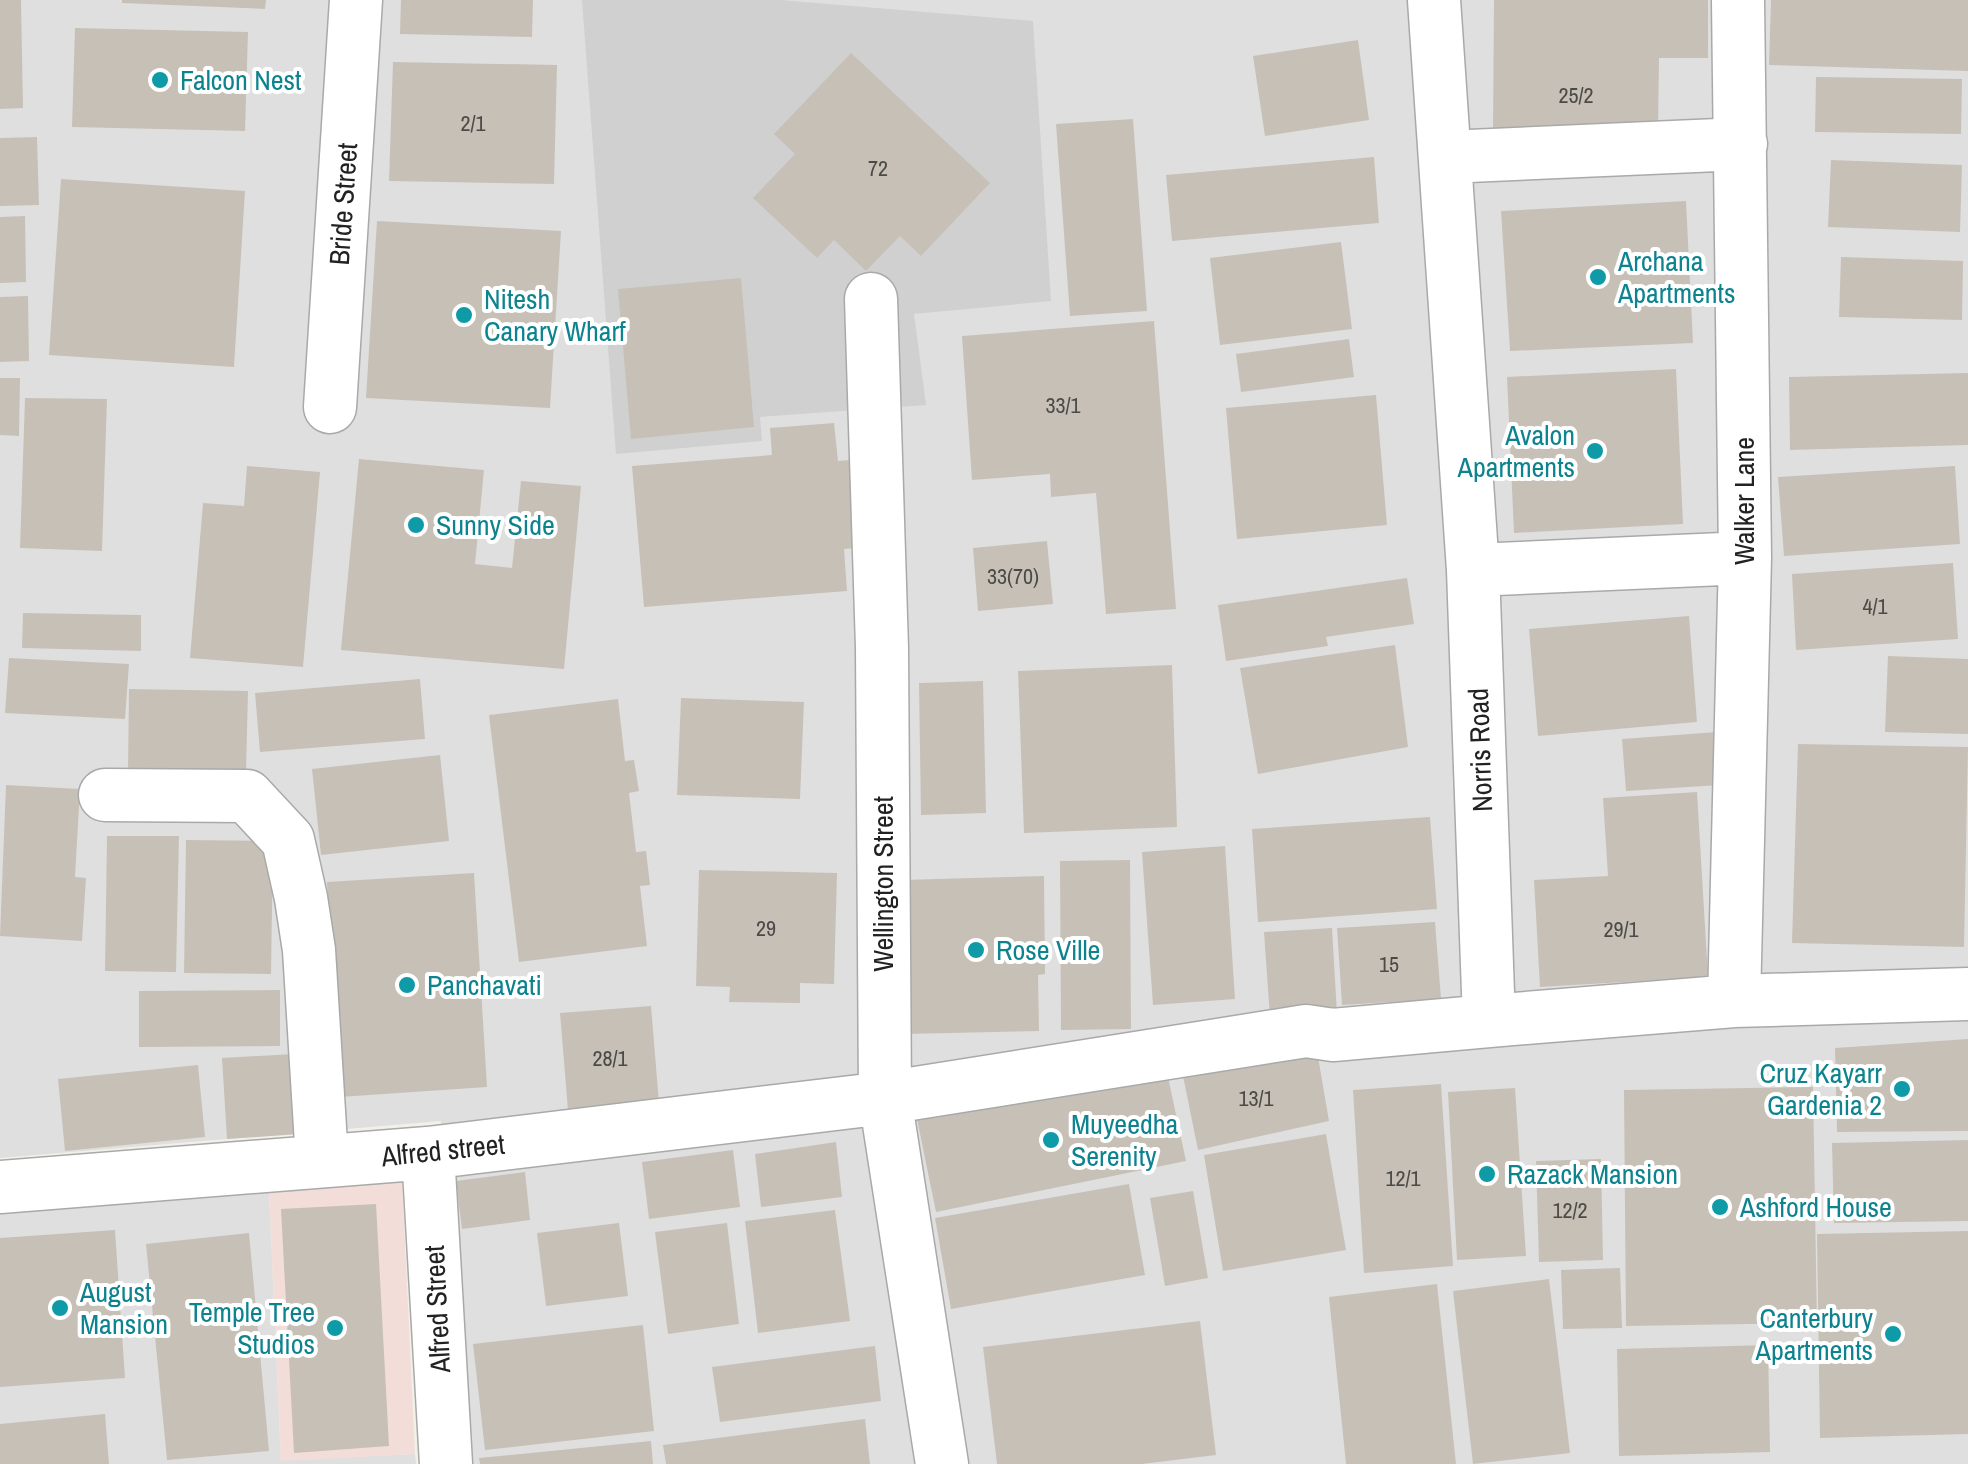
<svg xmlns="http://www.w3.org/2000/svg" width="1968" height="1464" viewBox="0 0 1968 1464" font-family="'Archivo Narrow',sans-serif">
	<style>
		.residential { fill: #e0dfdf }
		.commercial { fill: #f2ddd8 }
		.religious { fill: #d0d0d0 }
		.building { fill: #c7c0b7 }
		.lines { fill: none; stroke-linecap: round; stroke-linejoin: round }
		.minor-casing { stroke: #a9a9a9; stroke-width: 55 }
		.minor { stroke: #fff; stroke-width: 52 }
		.culture-dot { fill: #0f9aa8; stroke: #fff; stroke-width: 4 }
		.labels { text-anchor: middle; stroke-width: 8; stroke-linejoin: round; paint-order: stroke }
		.number-label { font-size: 22px; fill: #4b4a47 }
		.culture-label { font-size: 28px; fill: #0d838f; stroke: #fff; text-anchor: start }
		.street-label { font-size: 28px; fill: #222; stroke: #fff }
	</style>
	<rect width="100%" height="100%" fill="#f2f0e8"/>
	<path class="residential" d="M 0,0 L 1968,0 L 1968,1464 L 462,1464 L 441,1121 L 0,1158 Z
		M 269,1191 L 281,1460 L 415,1454 L 416,1464 L 0,1464 L 0,1214 Z"/>
	<path class="commercial" d="M 402,1180 L 415,1454 L 281,1461 L 269,1191 Z"/>
	<path class="religious" d="M 582,0 L 780,0 L 1033,21 L 1051,301 L 914,314 L 926,405 L 760,417 L 762,441 L 616,454 Z"/>
	<path class="building" d="M 0,0 L 21,0 L 23,108 L 0,109 Z
		M 122,0 L 266,0 L 265,9 L 122,3 Z
		M 401,0 L 533,0 L 532,37 L 400,34 Z
		M 1494,0 L 1708,0 L 1708,58 L 1659,58 L 1658,132 L 1493,132 Z
		M 1771,0 L 1968,0 L 1968,71 L 1769,65 Z
		M 75,28 L 248,32 L 245,131 L 72,127 Z
		M 1358,40 L 1369,120 L 1265,136 L 1253,56 Z
		M 851,53 L 990,183 L 921,256 L 900,236 L 866,271 L 834,240 L 817,258 L 753,198 L 795,154 L 774,134 Z
		M 393,62 L 557,65 L 554,184 L 389,181 Z
		M 1816,77 L 1962,79 L 1961,134 L 1815,132 Z
		M 1133,119 L 1147,311 L 1070,316 L 1056,124 Z
		M 37,137 L 39,205 L 0,206 L 0,138 Z
		M 1374,157 L 1379,223 L 1172,241 L 1166,175 Z
		M 1831,160 L 1962,165 L 1960,232 L 1828,227 Z
		M 61,179 L 245,191 L 234,367 L 49,355 Z
		M 1686,201 L 1693,343 L 1510,351 L 1501,211 Z
		M 25,216 L 26,282 L 0,283 L 0,217 Z
		M 377,221 L 561,231 L 550,408 L 366,398 Z
		M 1341,242 L 1352,329 L 1220,345 L 1210,258 Z
		M 1841,257 L 1963,261 L 1962,320 L 1839,317 Z
		M 741,278 L 754,427 L 631,439 L 618,289 Z
		M 28,296 L 29,361 L 0,362 L 0,297 Z
		M 1154,321 L 1176,609 L 1106,614 L 1096,493 L 1051,497 L 1050,474 L 972,480 L 962,336 Z
		M 1349,339 L 1354,377 L 1241,392 L 1236,354 Z
		M 1676,369 L 1683,524 L 1514,533 L 1507,377 Z
		M 1968,373 L 1968,445 L 1790,450 L 1789,377 Z
		M 0,378 L 20,378 L 19,436 L 0,435 Z
		M 1376,395 L 1387,525 L 1237,539 L 1226,408 Z
		M 25,398 L 107,399 L 102,551 L 20,548 Z
		M 834,423 L 838,461 L 850,460 L 857,548 L 844,549 L 847,591 L 644,607 L 632,466 L 772,455 L 770,428 Z
		M 359,459 L 484,470 L 475,564 L 512,568 L 521,481 L 581,486 L 564,669 L 341,650 Z
		M 247,466 L 320,472 L 303,667 L 190,658 L 203,503 L 244,506 Z
		M 1955,466 L 1960,544 L 1784,556 L 1778,477 Z
		M 1047,541 L 1053,604 L 978,611 L 973,548 Z
		M 1953,563 L 1958,639 L 1796,650 L 1792,574 Z
		M 1407,578 L 1414,624 L 1326,637 L 1328,646 L 1226,661 L 1218,605 Z
		M 23,613 L 141,615 L 141,651 L 22,648 Z
		M 1689,616 L 1697,722 L 1538,736 L 1529,629 Z
		M 1395,645 L 1408,747 L 1258,774 L 1240,668 Z
		M 1888,656 L 1968,659 L 1968,734 L 1885,732 Z
		M 9,658 L 129,664 L 125,719 L 5,713 Z
		M 1172,665 L 1177,827 L 1024,833 L 1018,671 Z
		M 420,679 L 425,739 L 260,752 L 255,693 Z
		M 983,681 L 986,813 L 921,815 L 919,683 Z
		M 129,689 L 248,691 L 246,773 L 128,770 Z
		M 681,698 L 804,702 L 800,799 L 677,795 Z
		M 618,699 L 625,761 L 634,760 L 639,791 L 629,793 L 636,852 L 646,851 L 650,885 L 640,886 L 647,946 L 519,962 L 489,715 Z
		M 1717,732 L 1720,785 L 1626,791 L 1622,739 Z
		M 1798,744 L 1968,747 L 1964,947 L 1792,943 Z
		M 440,755 L 449,841 L 321,855 L 312,769 Z
		M 6,785 L 80,789 L 75,877 L 86,878 L 82,941 L 0,936 Z
		M 1697,792 L 1708,977 L 1540,987 L 1534,880 L 1608,876 L 1603,798 Z
		M 1430,817 L 1437,909 L 1258,922 L 1252,829 Z
		M 107,836 L 179,836 L 176,972 L 105,971 Z
		M 186,840 L 273,841 L 271,974 L 184,973 Z
		M 1225,846 L 1235,999 L 1153,1005 L 1142,852 Z
		M 1130,860 L 1131,1029 L 1061,1030 L 1060,861 Z
		M 699,870 L 837,873 L 834,984 L 800,983 L 800,1003 L 729,1002 L 730,987 L 696,986 Z
		M 474,873 L 487,1087 L 340,1097 L 327,882 Z
		M 1044,876 L 1045,974 L 1038,975 L 1039,1031 L 905,1034 L 902,880 Z
		M 1435,922 L 1441,999 L 1342,1005 L 1337,928 Z
		M 1332,928 L 1337,1014 L 1270,1018 L 1264,932 Z
		M 280,990 L 280,1046 L 139,1047 L 139,991 Z
		M 651,1006 L 659,1103 L 568,1110 L 560,1013 Z
		M 1968,1039 L 1968,1131 L 1837,1132 L 1835,1048 Z
		M 1317,1051 L 1329,1121 L 1198,1150 L 1183,1076 Z
		M 294,1054 L 299,1134 L 227,1139 L 222,1058 Z
		M 198,1065 L 205,1137 L 65,1151 L 58,1079 Z
		M 1166,1068 L 1186,1161 L 936,1212 L 917,1119 Z
		M 1441,1084 L 1453,1266 L 1364,1273 L 1353,1090 Z
		M 1813,1087 L 1817,1323 L 1626,1326 L 1624,1090 Z
		M 1515,1088 L 1526,1256 L 1457,1260 L 1448,1092 Z
		M 1326,1134 L 1346,1250 L 1223,1271 L 1204,1155 Z
		M 1968,1140 L 1968,1221 L 1834,1223 L 1832,1143 Z
		M 836,1142 L 842,1197 L 761,1207 L 755,1154 Z
		M 733,1150 L 740,1207 L 649,1219 L 642,1162 Z
		M 1601,1159 L 1603,1260 L 1539,1262 L 1536,1161 Z
		M 525,1172 L 530,1220 L 462,1229 L 456,1181 Z
		M 1129,1184 L 1145,1275 L 951,1309 L 935,1218 Z
		M 1193,1191 L 1208,1278 L 1165,1286 L 1150,1198 Z
		M 376,1204 L 389,1446 L 294,1453 L 281,1209 Z
		M 835,1210 L 850,1321 L 758,1333 L 745,1221 Z
		M 619,1223 L 628,1296 L 546,1306 L 537,1233 Z
		M 727,1223 L 739,1324 L 668,1334 L 655,1232 Z
		M 115,1230 L 125,1378 L 0,1387 L 0,1238 Z
		M 1968,1231 L 1968,1434 L 1820,1438 L 1817,1234 Z
		M 249,1233 L 269,1451 L 167,1460 L 146,1244 Z
		M 1620,1268 L 1622,1328 L 1563,1329 L 1561,1270 Z
		M 1549,1279 L 1570,1453 L 1473,1464 L 1453,1291 Z
		M 1437,1284 L 1456,1464 L 1346,1464 L 1329,1297 Z
		M 1200,1321 L 1216,1455 L 1142,1464 L 997,1464 L 983,1347 Z
		M 643,1325 L 654,1431 L 485,1450 L 473,1344 Z
		M 1768,1345 L 1770,1452 L 1619,1456 L 1617,1349 Z
		M 875,1346 L 881,1401 L 720,1422 L 712,1367 Z
		M 105,1414 L 109,1464 L 0,1464 L 0,1424 Z
		M 865,1419 L 870,1464 L 666,1464 L 663,1445 Z
		M 651,1441 L 653,1464 L 480,1464 L 479,1458 Z"/>
	<g class="lines">
		<g class="minor-casing">
			<path id="minor" d="M 1434,0 L 1473,570 L 1489,1021 L 1734,1001 L 1968,994
				M 1446,157 L 1741,144
				M 871,299 L 882,648 L 885,1098 L 942,1464
				M 330,407 L 356,0
				M 1473,570 L 1745,558
				M 105,795 L 247,796 L 288,840 L 301,898 L 309,950 L 322,1160
				M 1734,1001 L 1745,558 L 1738,0
				M 428,1153 L 446,1464
				M 0,1187 L 428,1153 L 885,1098 L 1306,1031 L 1333,1035 L 1489,1021"/>
		</g>
		<use href="#minor" class="minor"/>
	</g>
	<g class="culture-dot">
		<circle cx="160" cy="80" r="10"/>
		<circle cx="1598" cy="277" r="10"/>
		<circle cx="464" cy="315" r="10"/>
		<circle cx="1595" cy="451" r="10"/>
		<circle cx="416" cy="525" r="10"/>
		<circle cx="976" cy="950" r="10"/>
		<circle cx="407" cy="985" r="10"/>
		<circle cx="1902" cy="1089" r="10"/>
		<circle cx="1051" cy="1140" r="10"/>
		<circle cx="1487" cy="1174" r="10"/>
		<circle cx="1720" cy="1207" r="10"/>
		<circle cx="60" cy="1308" r="10"/>
		<circle cx="335" cy="1328" r="10"/>
		<circle cx="1893" cy="1334" r="10"/>
	</g>
	<g class="labels">
		<g class="number-label">
			<text x="1576" y="103">25/2</text>
			<text x="473" y="131">2/1</text>
			<text x="878" y="176">72</text>
			<text x="1063" y="413">33/1</text>
			<text x="1013" y="584">33(70)</text>
			<text x="1875" y="614">4/1</text>
			<text x="766" y="936">29</text>
			<text x="1621" y="937">29/1</text>
			<text x="1389" y="972">15</text>
			<text x="610" y="1066">28/1</text>
			<text x="1256" y="1106">13/1</text>
			<text x="1403" y="1186">12/1</text>
			<text x="1570" y="1218">12/2</text>
		</g>
		<g class="culture-label">
			<text x="180" y="90">Falcon Nest</text>
			<text x="1618" y="271">Archana<tspan x="1618" dy="32">Apartments</tspan></text>
			<text x="484" y="309">Nitesh<tspan x="484" dy="32">Canary Wharf</tspan></text>
			<text x="1575" y="445" text-anchor="end">Avalon<tspan x="1575" dy="32">Apartments</tspan></text>
			<text x="436" y="535">Sunny Side</text>
			<text x="996" y="960">Rose Ville</text>
			<text x="427" y="995">Panchavati</text>
			<text x="1882" y="1083" text-anchor="end">Cruz Kayarr<tspan x="1882" dy="32">Gardenia 2</tspan></text>
			<text x="1071" y="1134">Muyeedha<tspan x="1071" dy="32">Serenity</tspan></text>
			<text x="1507" y="1184">Razack Mansion</text>
			<text x="1740" y="1217">Ashford House</text>
			<text x="80" y="1302">August<tspan x="80" dy="32">Mansion</tspan></text>
			<text x="315" y="1322" text-anchor="end">Temple Tree<tspan x="315" dy="32">Studios</tspan></text>
			<text x="1873" y="1328" text-anchor="end">Canterbury<tspan x="1873" dy="32">Apartments</tspan></text>
		</g>
		<g class="street-label">
			<text transform="translate(343 204) rotate(-86)" y="10">Bride Street</text>
			<text transform="translate(1744 501) rotate(-90)" y="10">Walker Lane</text>
			<text transform="translate(1480 750) rotate(-92)" y="10">Norris Road</text>
			<text transform="translate(883 884) rotate(-90)" y="10">Wellington Street</text>
			<text transform="translate(443 1150) rotate(-6)" y="10">Alfred street</text>
			<text transform="translate(437 1309) rotate(-93)" y="10">Alfred Street</text>
		</g>
	</g>
</svg>
